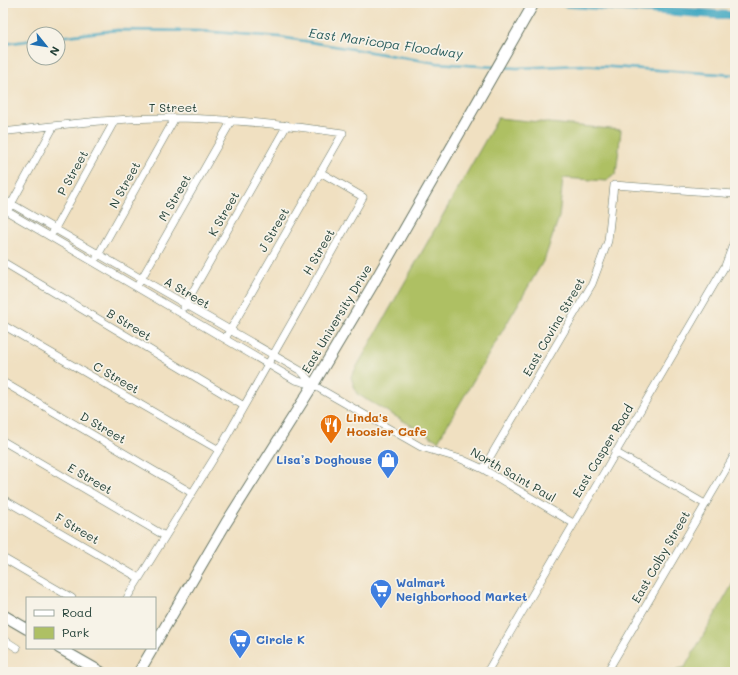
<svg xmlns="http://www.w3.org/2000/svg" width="738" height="675" viewBox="0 0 738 675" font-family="Mali,sans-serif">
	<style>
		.green { fill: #aec064; stroke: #667e4c }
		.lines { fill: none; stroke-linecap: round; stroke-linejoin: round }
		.stream { stroke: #41a7c1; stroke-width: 2.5 }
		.canal { stroke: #41a7c1; stroke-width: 9 }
		.street-casing { stroke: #687665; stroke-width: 8 }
		.secondary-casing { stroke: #687665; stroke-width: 12 }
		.street { stroke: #fff; stroke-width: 7 }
		.secondary { stroke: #fff; stroke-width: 10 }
		.labels { text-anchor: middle; stroke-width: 3.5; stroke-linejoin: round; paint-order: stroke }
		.street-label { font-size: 12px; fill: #1f3d34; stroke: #f7f3e8 }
		.food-label { font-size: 12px; font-weight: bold; fill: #c56008; stroke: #f7f3e8; text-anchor: start }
		.shop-label { font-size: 12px; font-weight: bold; fill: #366cbe; stroke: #f7f3e8; text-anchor: start }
		.water-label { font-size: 13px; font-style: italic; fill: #295d5e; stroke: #f7f3e8 }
	</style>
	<rect width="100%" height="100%" fill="#f7f3e8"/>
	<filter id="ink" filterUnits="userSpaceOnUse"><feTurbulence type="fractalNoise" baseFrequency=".025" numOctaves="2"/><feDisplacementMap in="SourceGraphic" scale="8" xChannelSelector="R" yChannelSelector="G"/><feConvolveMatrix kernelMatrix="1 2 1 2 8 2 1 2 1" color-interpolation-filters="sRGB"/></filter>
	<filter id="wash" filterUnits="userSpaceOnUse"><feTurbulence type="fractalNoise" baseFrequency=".012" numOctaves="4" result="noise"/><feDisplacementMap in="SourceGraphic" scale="16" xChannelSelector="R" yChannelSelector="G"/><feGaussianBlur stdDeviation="0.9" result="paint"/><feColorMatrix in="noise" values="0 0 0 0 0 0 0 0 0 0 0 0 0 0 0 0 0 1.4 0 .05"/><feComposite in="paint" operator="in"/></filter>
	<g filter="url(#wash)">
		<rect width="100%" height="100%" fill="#f0e0c1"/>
		<path class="green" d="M 498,118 L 621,130 L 616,174 L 611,176 L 607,181 L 563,178 L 559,217 L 545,258 L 438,441 L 357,394 L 351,377 Z
			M 735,580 L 735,672 L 676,672 L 678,669 L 685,667 Z"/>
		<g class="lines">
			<path class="stream" d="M 58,37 L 117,30 L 199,31 L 280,37 L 437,63 L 495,67
				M 3,44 L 34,40
				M 500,67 L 517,68 L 581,65 L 735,75"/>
			<path class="canal" d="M 565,3 L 735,16"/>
		</g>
	</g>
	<g filter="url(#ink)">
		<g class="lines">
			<g class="street-casing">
				<path id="street" d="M 3,132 C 60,125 118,117 176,118 C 232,119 287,125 343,133 L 225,339
					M 3,199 L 301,371 L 313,385
					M 9,208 L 54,126
					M 3,209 L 295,380 L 313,385 L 421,447 L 461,459 L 483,469 L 573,523
					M 53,232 L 115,120
					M 97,257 L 175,118
					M 3,262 L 244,406
					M 139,283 L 232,120
					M 184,307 L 287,125
					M 3,325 L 219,450
					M 3,382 L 192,493
					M 3,441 L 165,536
					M 615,452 L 705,504
					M 483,469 L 592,284 L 608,241 L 614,185 L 735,194
					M 3,499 L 139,578
					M 3,558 L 72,598
					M 127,598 L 219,450 L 363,197 L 320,172
					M 3,639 L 17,648
					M 487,672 L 725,266 L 735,239
					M 607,672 L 735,454"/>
			</g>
			<g class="secondary-casing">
				<path id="secondary" d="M 3,615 L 27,629
					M 155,644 L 226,523 L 313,385 L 372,286 L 534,3
					M 59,648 L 101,672
					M 139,672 L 153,648"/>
			</g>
			<use href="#street" class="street"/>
			<use href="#secondary" class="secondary"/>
		</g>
	</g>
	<defs>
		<g id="restaurant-pin" transform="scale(1.15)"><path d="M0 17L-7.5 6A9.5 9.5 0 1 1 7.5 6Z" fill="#e8710a" stroke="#f7f3e8"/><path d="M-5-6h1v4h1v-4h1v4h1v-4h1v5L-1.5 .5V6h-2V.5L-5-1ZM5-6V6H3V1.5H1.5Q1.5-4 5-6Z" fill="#fff"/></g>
		<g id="shop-pin" transform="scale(1.15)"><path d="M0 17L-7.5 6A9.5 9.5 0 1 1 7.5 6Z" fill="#3f7fe0" stroke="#f7f3e8"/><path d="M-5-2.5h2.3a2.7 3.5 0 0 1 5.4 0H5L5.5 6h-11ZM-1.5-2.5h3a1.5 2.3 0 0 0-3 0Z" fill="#fff"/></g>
		<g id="supermarket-pin" transform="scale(1.15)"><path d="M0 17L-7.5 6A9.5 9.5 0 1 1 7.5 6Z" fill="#3f7fe0" stroke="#f7f3e8"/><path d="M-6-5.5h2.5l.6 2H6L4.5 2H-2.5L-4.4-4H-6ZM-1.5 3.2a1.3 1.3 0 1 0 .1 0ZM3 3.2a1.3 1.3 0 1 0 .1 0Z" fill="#fff"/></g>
	</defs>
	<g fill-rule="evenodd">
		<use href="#restaurant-pin" x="331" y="425"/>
		<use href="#shop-pin" x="388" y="460"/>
		<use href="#supermarket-pin" x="381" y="590"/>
		<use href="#supermarket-pin" x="240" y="640"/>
	</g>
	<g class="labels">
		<g class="street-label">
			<text x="173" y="112">T Street</text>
			<text transform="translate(73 173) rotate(-61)" y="4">P Street</text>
			<text transform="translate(125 185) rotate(-61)" y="4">N Street</text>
			<text transform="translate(175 198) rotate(-60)" y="4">M Street</text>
			<text transform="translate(224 214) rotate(-60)" y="4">K Street</text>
			<text transform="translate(274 230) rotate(-60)" y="4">J Street</text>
			<text transform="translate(319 252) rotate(-60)" y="4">H Street</text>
			<text transform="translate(187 293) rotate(30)" y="4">A Street</text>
			<text transform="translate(337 319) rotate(-59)" y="4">East University Drive</text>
			<text transform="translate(129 325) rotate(31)" y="4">B Street</text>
			<text transform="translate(554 327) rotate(-60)" y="4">East Covina Street</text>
			<text transform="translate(116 378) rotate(30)" y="4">C Street</text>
			<text transform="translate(103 428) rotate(30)" y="4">D Street</text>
			<text transform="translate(603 451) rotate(-59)" y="4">East Casper Road</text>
			<text transform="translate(513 475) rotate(30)" y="4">North Saint Paul</text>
			<text transform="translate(90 479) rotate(30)" y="4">E Street</text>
			<text transform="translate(77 529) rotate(30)" y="4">F Street</text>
			<text transform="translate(661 557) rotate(-60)" y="4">East Colby Street</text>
		</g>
		<g class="food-label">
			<text x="346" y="422">Linda's<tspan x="346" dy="14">Hoosier Cafe</tspan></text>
		</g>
		<g class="shop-label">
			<text x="372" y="464" text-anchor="end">Lisa’s Doghouse</text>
			<text x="396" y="587">Walmart<tspan x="396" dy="14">Neighborhood Market</tspan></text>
			<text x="256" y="644">Circle K</text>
		</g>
		<g class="water-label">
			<text transform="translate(386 43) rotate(8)" y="5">East Maricopa Floodway</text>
		</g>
	</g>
	<rect width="738" height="675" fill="none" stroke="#f7f3e8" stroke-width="16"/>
	<rect x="26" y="597" width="130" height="52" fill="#f7f3e8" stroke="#a1aaa0"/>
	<rect x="34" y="610" width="20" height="6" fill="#ffffff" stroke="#a1aaa0"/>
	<text x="62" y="617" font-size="12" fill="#1f3d34">Road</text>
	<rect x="34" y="627" width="20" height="12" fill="#aec064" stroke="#a1aaa0"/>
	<text x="62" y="637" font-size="12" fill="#1f3d34">Park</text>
	<g transform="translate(46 46) rotate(120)"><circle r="19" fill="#f7f3e8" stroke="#a1aaa0"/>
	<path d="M0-3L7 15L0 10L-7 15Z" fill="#1f6fb2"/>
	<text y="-6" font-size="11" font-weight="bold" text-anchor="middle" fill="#1f3d34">N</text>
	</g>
</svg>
